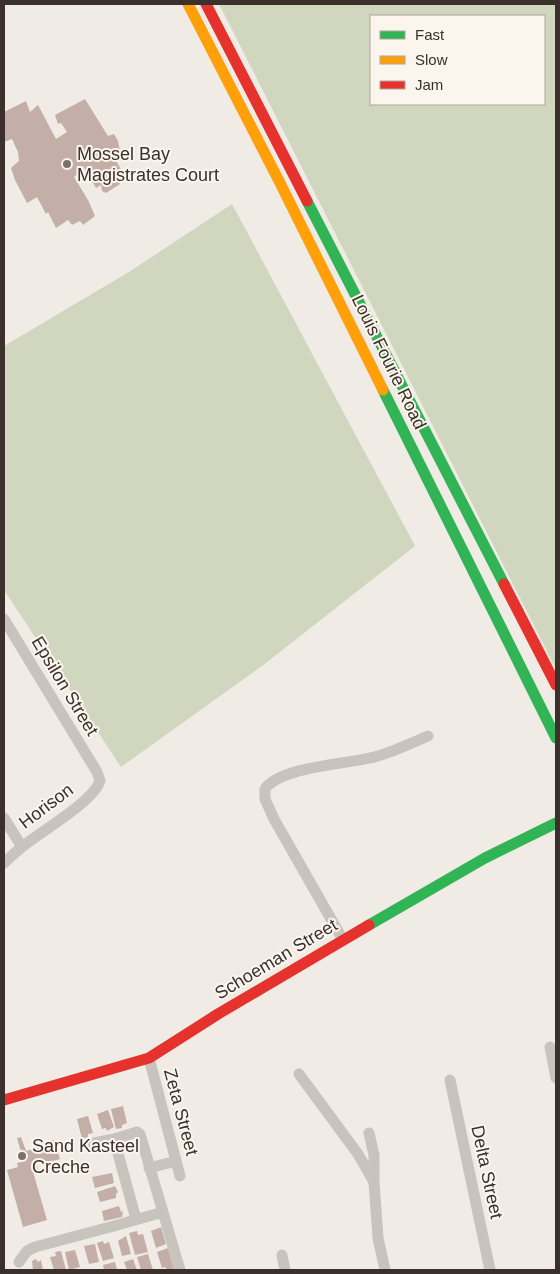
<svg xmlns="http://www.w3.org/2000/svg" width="560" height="1274" viewBox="0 0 560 1274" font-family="Helvetica,sans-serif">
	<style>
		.green { fill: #d1d6bf; fill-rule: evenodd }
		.building { fill: #c3afa7 }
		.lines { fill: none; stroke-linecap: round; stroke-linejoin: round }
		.street { stroke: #c9c3be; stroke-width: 11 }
		.fast { stroke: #30b455; stroke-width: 11 }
		.slow { stroke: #ff9f0a; stroke-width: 11 }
		.jam { stroke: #e5322d; stroke-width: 11 }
		.poi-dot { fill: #7a716c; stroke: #fbf5ee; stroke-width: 2 }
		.labels { text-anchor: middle; stroke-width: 4; stroke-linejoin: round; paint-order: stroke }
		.poi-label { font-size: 18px; fill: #3b302b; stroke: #fbf5ee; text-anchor: start }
		.street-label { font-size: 18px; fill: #3b302b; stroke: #fbf5ee }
	</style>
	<rect width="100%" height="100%" fill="#f0ebe5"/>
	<path class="green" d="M 219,4 L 556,4 L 556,669 ZM 371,16 L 544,16 L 544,104 L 371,104 Z
		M 232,204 L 415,546 L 262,666 L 121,767 L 4,590 L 4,346 L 129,272 Z"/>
	<path class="building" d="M 85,99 L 108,136 L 114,134 L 118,141 L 120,151 L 113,155 L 124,175 L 117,178 L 120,184 L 106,193 L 102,191 L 101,185 L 96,188 L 83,166 L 77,170 L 79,173 L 74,177 L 88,200 L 95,216 L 83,225 L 80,221 L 72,225 L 68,220 L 56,228 L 48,212 L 46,214 L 37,197 L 27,203 L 15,180 L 11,168 L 19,161 L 18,152 L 12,139 L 4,142 L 4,112 L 26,101 L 30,112 L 38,105 L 56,139 L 67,132 L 61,123 L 58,124 L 55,115 Z
		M 123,1106 L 127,1123 L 122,1125 L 122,1128 L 116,1129 L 111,1109 Z
		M 108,1110 L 114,1127 L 107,1131 L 106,1128 L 102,1129 L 97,1114 Z
		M 88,1116 L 93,1133 L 88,1134 L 88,1137 L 82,1139 L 77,1119 Z
		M 21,1137 L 26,1151 L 40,1147 L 39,1144 L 54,1140 L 60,1159 L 41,1164 L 40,1160 L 36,1161 L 38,1170 L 33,1172 L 47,1220 L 23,1227 L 7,1170 L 18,1167 L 17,1163 L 21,1162 L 19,1156 L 22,1155 L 17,1138 Z
		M 112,1173 L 114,1183 L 95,1188 L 92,1177 Z
		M 115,1186 L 118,1192 L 116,1194 L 116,1198 L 100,1202 L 97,1192 Z
		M 119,1206 L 121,1212 L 123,1211 L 122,1217 L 104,1221 L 102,1211 Z
		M 161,1227 L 166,1244 L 156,1248 L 151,1231 Z
		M 137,1231 L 138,1235 L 143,1234 L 148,1252 L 135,1255 L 129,1233 Z
		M 126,1236 L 131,1254 L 122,1256 L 118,1241 Z
		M 103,1241 L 104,1244 L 109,1242 L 114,1258 L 103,1261 L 97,1243 Z
		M 95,1244 L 99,1262 L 89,1264 L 84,1246 Z
		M 168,1248 L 174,1269 L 168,1270 L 165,1267 L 162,1268 L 157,1252 Z
		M 75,1250 L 80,1267 L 69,1270 L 65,1252 Z
		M 61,1251 L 66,1270 L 54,1270 L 50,1257 L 56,1256 L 55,1252 Z
		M 148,1254 L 153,1270 L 141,1270 L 137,1257 Z
		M 36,1259 L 38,1262 L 41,1260 L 43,1270 L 33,1270 L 32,1261 Z
		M 133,1259 L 137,1270 L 127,1270 L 124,1262 Z
		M 115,1262 L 117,1270 L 104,1270 L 103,1265 Z"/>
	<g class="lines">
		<path class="street" d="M 4,619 L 97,772 L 100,781 C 93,802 40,832 22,847 C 16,852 10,857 4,863
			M 4,818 L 22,847
			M 343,940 L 274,819 L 265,799 L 265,789 C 280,767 345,764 370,758 C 389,754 409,744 428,736
			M 550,1047 L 556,1078
			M 149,1058 L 180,1176
			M 299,1074 L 358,1154 L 374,1182 L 378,1238 L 385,1270
			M 450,1080 L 490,1270
			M 369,1133 L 374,1155 L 374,1180
			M 89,1144 L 114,1139
			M 149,1168 L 176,1161
			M 136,1219 L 114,1139 L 137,1132 L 140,1134 L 180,1270
			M 282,1255 L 285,1270
			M 19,1262 L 27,1251 L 35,1247 L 114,1226 L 163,1212"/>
		<path class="fast" d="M 307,201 L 504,584
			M 383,390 L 556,738
			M 369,925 L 485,858 L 556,823"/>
		<path class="slow" d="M 188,4 L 279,181 L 383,390"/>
		<path class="jam" d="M 206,4 L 307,201
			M 504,584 L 556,685
			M 4,1100 L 149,1058 L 218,1014 L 369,925"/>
	</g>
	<g class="poi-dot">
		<circle cx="67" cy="164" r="5"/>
		<circle cx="22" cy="1156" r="5"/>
	</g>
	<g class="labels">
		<g class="poi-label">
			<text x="77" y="160">Mossel Bay<tspan x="77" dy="21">Magistrates Court</tspan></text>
			<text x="32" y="1152">Sand Kasteel<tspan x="32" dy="21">Creche</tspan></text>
		</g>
		<g class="street-label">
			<text transform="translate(389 362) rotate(64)" y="6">Louis Fourie Road</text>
			<text transform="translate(65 686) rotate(59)" y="6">Epsilon Street</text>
			<text transform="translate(46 806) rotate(-37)" y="6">Horison</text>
			<text transform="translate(276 959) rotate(-31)" y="6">Schoeman Street</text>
			<text transform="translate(181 1112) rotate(75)" y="6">Zeta Street</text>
			<text transform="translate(487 1172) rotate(78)" y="6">Delta Street</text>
		</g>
	</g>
	<rect width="560" height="1274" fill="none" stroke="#3b302b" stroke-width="10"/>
	<rect x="370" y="15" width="175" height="90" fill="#fbf5ee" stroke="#aea6a0"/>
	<rect x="380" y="31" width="25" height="8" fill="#30b455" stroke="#aea6a0"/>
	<text x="415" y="40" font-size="15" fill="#3b302b">Fast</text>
	<rect x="380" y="56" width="25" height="8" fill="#ff9f0a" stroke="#aea6a0"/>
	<text x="415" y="65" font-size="15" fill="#3b302b">Slow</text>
	<rect x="380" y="81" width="25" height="8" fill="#e5322d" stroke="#aea6a0"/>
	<text x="415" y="90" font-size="15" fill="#3b302b">Jam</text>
</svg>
